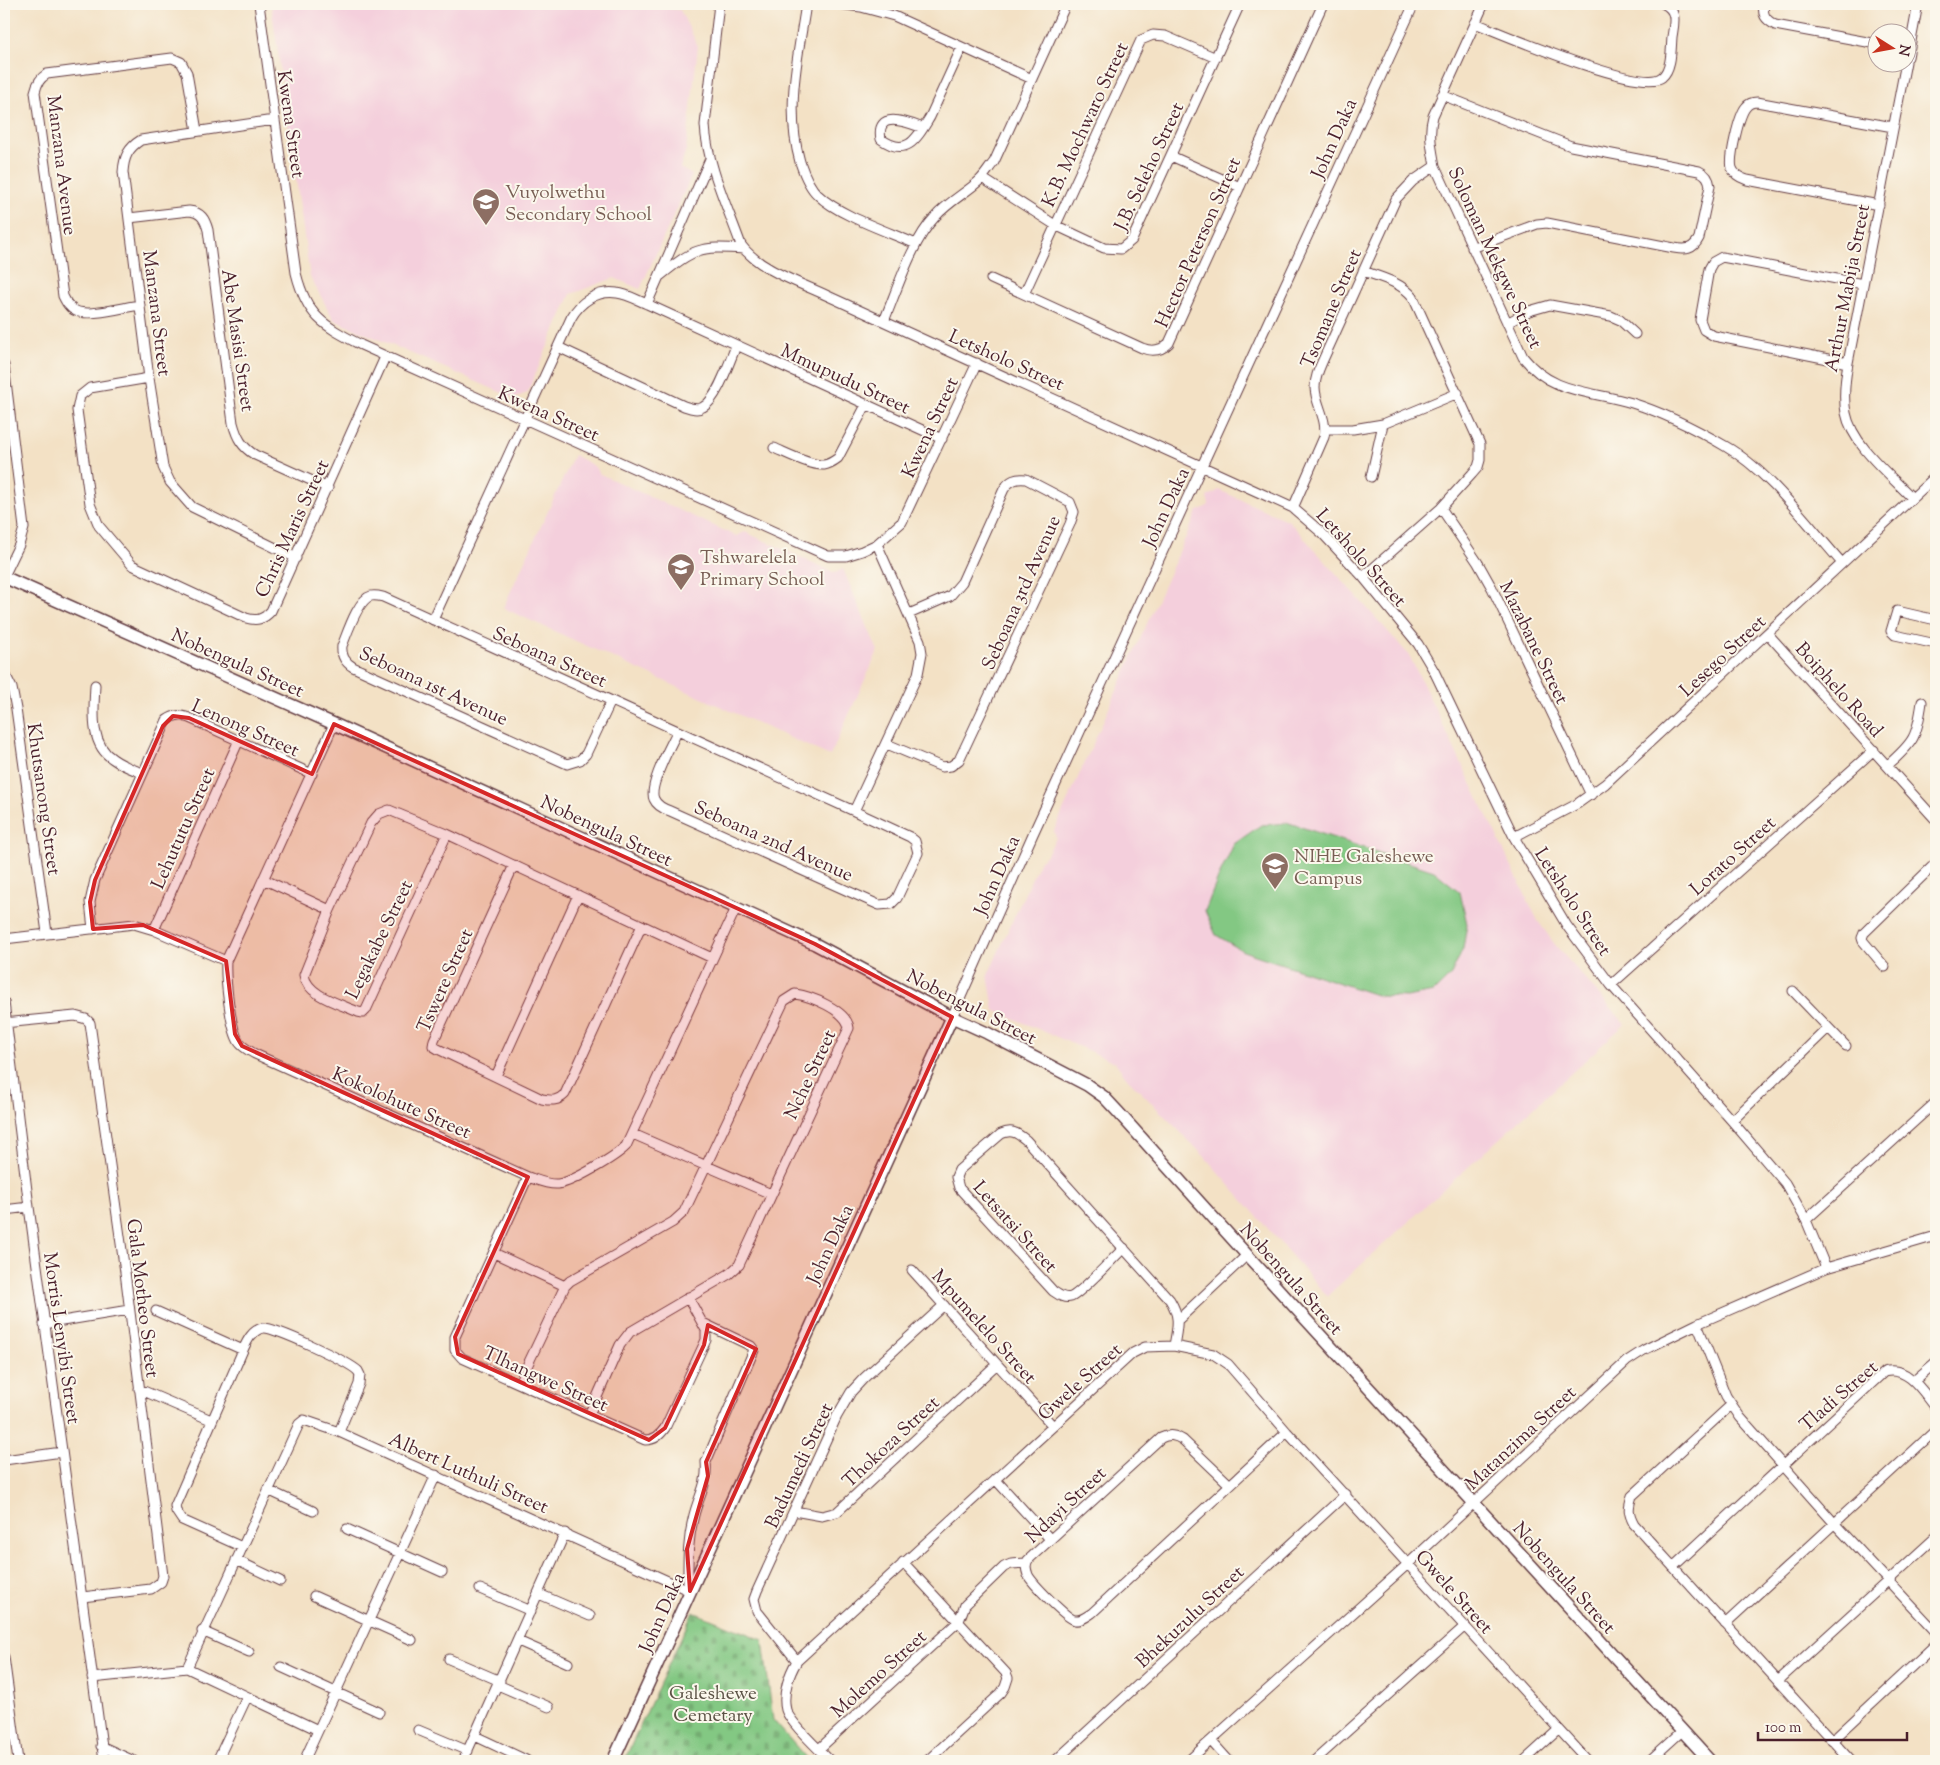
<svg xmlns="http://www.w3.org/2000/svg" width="1940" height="1765" viewBox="0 0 1940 1765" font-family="'Sorts Mill Goudy',serif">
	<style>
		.built { fill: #f4cfdc }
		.green { fill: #83c883; stroke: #667457 }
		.cemetery { fill: url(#cemetery-stones); stroke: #667457 }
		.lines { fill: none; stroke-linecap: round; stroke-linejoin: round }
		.minor-casing { stroke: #633c42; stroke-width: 11 }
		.tertiary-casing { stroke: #633c42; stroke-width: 14 }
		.minor { stroke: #fff; stroke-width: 9 }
		.tertiary { stroke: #fff; stroke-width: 11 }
		.marked { fill: #d62828; fill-opacity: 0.2; stroke: #d62828; stroke-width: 4; stroke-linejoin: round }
		.labels { text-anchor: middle; stroke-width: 4; stroke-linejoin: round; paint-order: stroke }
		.street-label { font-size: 19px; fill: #4a1f2b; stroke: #fbf7ec }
		.education-label { font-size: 19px; fill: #785e54; stroke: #fbf7ec; text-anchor: start }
		.park-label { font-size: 19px; fill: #5b5245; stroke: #fbf7ec }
	</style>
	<defs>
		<pattern id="cemetery-stones" width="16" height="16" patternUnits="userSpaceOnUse" patternTransform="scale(1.25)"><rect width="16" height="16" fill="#83c883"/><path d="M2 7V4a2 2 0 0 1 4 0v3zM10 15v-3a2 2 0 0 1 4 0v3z" fill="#73ab71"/></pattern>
	</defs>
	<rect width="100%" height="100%" fill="#fbf7ec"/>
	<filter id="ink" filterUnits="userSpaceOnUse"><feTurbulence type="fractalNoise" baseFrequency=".02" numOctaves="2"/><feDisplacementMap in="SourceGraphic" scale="10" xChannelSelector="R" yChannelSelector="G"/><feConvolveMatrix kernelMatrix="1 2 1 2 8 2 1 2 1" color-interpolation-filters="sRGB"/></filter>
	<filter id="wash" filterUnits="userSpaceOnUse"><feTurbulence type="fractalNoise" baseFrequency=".0096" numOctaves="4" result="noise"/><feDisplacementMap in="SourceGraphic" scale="20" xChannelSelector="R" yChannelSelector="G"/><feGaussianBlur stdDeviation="1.12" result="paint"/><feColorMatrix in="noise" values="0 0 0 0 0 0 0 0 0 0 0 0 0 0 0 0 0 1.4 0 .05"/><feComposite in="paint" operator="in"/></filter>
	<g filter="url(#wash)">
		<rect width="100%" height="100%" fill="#f3e1c5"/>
		<path class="built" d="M 271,4 L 631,4 L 680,10 L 698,46 L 686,150 L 680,168 L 692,175 L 640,289 L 614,278 L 571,294 L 527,393 L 514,398 L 334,320 L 310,277 Z
			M 574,455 L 594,466 L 600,474 L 736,536 L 745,532 L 835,573 L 843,569 L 878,651 L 830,756 L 503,608 Z
			M 1219,490 L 1289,521 L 1409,655 L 1538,921 L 1556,946 L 1625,1024 L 1327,1296 L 1204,1156 L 1127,1078 L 1115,1062 L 994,1010 L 988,975 L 1040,860 L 1046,856 L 1056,838 L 1054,831 L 1197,512 L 1209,505 L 1207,497 Z"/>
		<path class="green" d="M 1289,823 L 1434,871 L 1460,892 L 1467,924 L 1463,949 L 1451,975 L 1434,992 L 1406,997 L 1379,996 L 1243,951 L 1216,935 L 1205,911 L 1218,878 L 1234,844 L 1261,825 Z"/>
		<path class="cemetery" d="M 693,1612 L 763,1640 L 773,1720 L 809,1761 L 624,1761 Z"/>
	</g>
	<g filter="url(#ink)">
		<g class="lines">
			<g class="minor-casing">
				<path id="minor" d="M 259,4 L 296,273 C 307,317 323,325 361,345 L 828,556 L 846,556 L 862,551 L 877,544 L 902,522 L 977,363
					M 719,4 L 705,125 C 707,165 728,208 741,245 C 759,270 801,283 828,296 L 1293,508 L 1322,533 L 1363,577 L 1418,644 L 1434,671 L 1514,837 L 1567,926 L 1611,985 L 1732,1121 L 1785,1183 L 1806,1220 L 1826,1268
					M 806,4 C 798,57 785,109 800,162 C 804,174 809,187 818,195 C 838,215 889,232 916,244
					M 839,4 L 861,7 L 894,16 L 1032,79
					M 1484,4 L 1433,116 C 1428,134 1432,149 1435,166 L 1523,357 C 1553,395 1590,390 1632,403 C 1664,413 1696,429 1725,446 C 1769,471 1808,525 1842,563
					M 1764,4 C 1762,15 1765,19 1775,25 L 1878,44
					M 1475,23 C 1503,34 1642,94 1662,77 C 1672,69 1671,48 1672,37 C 1674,23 1678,11 1664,4
					M 1908,57 L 1918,4
					M 1906,62 L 1848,363 C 1845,380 1843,397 1846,413 C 1852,445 1890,475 1912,498
					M 1442,95 L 1571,146 L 1699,171 C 1706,174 1709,178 1710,186 L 1699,238 C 1693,250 1686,250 1674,248 L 1547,223 L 1537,224 L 1472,248
					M 274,120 L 141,140 C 128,148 124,157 123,172 L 149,378 L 163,467 L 170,482 L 192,507 L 296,558
					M 923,128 C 909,123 875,109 881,139 C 907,158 917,138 930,117 L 962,47
					M 1171,156 L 1240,187
					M 982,178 L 1055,225 L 1104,248 L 1121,249 L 1132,240 L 1240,4
					M 1879,205 L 1747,180 C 1741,178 1734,175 1732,168 C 1729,158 1739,115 1746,107 C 1749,103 1752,102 1757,102 L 1893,127
					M 129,218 L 189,211 C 201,212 205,219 208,230 L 233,423 C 237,438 242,447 255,455 L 328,488
					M 660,276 C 695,248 699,246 744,249
					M 991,279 L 1142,348 C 1152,352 1161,351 1169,343 L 1323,4
					M 1024,294 L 1141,40 L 1153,35 L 1165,36 L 1216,58
					M 647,304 L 710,159
					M 140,305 C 124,307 90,317 76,311 C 69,308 66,302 63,296 L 35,92 C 37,83 40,78 47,74 L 172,58 L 181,62 L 187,73 L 197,131
					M 884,321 C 897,290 912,241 935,217 C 948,202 966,193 980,180 C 985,175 989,168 994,162 L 1066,4
					M 1507,323 L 1529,311 L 1550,305 L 1611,316 L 1620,320 L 1635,334
					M 558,347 L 684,406 C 690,408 697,411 703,407 C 717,400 730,360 736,346
					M 1848,363 L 1714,336 L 1704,330 L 1700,320 L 1709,269 L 1713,262 L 1722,257 L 1863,284
					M 4,365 L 24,528 L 19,545 L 4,576
					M 149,378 L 90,388 L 80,396 L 77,410 L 90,504 L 99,526 L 132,565 L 246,618 C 256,621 263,620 271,611 L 385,357
					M 1326,429 L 1353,429 L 1383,424 L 1458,393
					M 774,448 C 786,453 811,466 824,465 C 830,464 834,461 838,458 L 866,405
					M 1371,477 L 1383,424
					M 1293,508 L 1324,437 C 1328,419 1315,404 1315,387 C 1315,377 1319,369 1323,360 L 1396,199 L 1413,181 L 1435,166
					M 1441,508 L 1478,563 L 1492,588 L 1591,795
					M 1363,577 L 1441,508 L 1472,474 L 1478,467 L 1480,460 L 1480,444 L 1413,297 C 1401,282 1380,277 1363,271
					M 433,620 L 571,318 C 580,302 597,290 617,293 C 627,294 637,300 647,304 L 942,439
					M 1936,620 L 1897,611 L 1891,631 L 1895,635 L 1936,644
					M 1768,634 L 1936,820
					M 4,672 L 12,688 L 16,709 L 47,933
					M 95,685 C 94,710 89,744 113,759 C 121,765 132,769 142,773
					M 611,701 L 586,754 L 580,760 L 567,764 L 353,667 C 345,662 341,656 342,646 C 347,634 358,599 371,596 C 375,595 379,596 383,597 L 854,811 L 910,837 L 915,841 L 918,853 L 897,898 L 891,904 L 879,905 L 670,811 C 664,809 657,806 654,799 C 648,786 671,745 677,732
					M 334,724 L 226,961 C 225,979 230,1028 239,1042 C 243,1048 250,1051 255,1054 L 528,1177 C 537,1180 548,1185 558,1184 C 573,1182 615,1157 626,1146 L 736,908
					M 887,744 L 942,767 L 951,766 L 959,760 L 1070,524 L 1074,512 L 1070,502 L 1026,479 C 1016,478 1010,480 1004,489 L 962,582 L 950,596 L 909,614
					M 1888,765 C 1914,742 1917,737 1922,702
					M 854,811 L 918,674 L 922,653 L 920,641 L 877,544
					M 447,834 L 366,1010 L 363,1013 L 358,1012 C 341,1004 307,996 304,975 L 330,910 L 371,823 L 379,814 L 389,810 L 447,834 L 712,958
					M 1514,837 L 1577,804 L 1605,784 L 1936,476
					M 514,865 L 434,1040 L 433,1046 L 438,1049 L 542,1099 C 552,1101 558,1101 565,1094 L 642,925
					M 263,879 L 330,910
					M 93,929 L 90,902 L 95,880 L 167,720 C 175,714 180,715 189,718 L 312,774
					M 154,930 L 239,740
					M 4,939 L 134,924 L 154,930 L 226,961
					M 1885,967 L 1863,941 L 1862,938 L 1864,933 L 1936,863
					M 1611,985 L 1874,750
					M 1793,991 L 1846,1046
					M 4,1002 L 29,1207 L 104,1761
					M 952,1017 L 1033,834 L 1414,4
					M 4,1023 L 75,1016 L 86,1019 L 90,1023 L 125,1272 L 163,1576 L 161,1582 L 151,1589 L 82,1597
					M 496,1076 L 578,895
					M 1732,1121 L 1828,1028
					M 633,1134 L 771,1194
					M 528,1177 L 455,1337 L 455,1350 L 462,1358 L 645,1440 C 655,1440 660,1435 665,1428 L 706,1340 L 706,1330 L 688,1297
					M 4,1210 L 29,1207
					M 1806,1220 L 1936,1102
					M 1124,1248 C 1114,1257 1081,1293 1071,1297 C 1064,1299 1059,1295 1053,1291 L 959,1188 L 956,1177 L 959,1170 L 1001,1134 C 1012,1129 1017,1133 1026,1140 L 1170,1300 C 1181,1318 1177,1327 1174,1346
					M 494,1253 L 565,1286
					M 912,1270 L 1053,1426
					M 156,1311 L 243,1350
					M 1178,1320 L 1247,1255
					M 44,1324 L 129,1310
					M 1697,1324 L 1726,1396 L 1740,1417 L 1835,1524 L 1936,1632
					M 1914,1381 L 1936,1362
					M 519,1383 L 565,1286 L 570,1281 L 673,1222 L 684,1212 L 784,1001 L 795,994 C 810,996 847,1010 849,1028 L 739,1265 L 729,1274 L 630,1332 L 620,1345 L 589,1415
					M 139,1389 L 211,1420
					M 1731,1405 L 1632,1496 C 1628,1508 1628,1513 1634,1524 L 1851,1761
					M 4,1460 L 62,1452
					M 995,1479 L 1050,1539
					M 1230,1485 L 1183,1440 C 1175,1435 1169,1434 1161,1438 L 1028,1560 C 1025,1565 1026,1569 1028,1575 C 1032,1583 1067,1619 1075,1620 C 1082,1621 1087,1616 1092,1613 L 1287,1432
					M 268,1490 L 313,1511
					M 794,1511 L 822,1516 L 837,1512 L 997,1364
					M 347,1529 L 442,1572
					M 242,1547 L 182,1520 L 176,1511 L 175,1506 L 243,1350 C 247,1341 252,1330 263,1328 C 273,1326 349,1362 358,1371 L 360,1375 L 359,1384 L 339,1432
					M 236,1560 L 280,1581
					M 903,1562 L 1006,1673 L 1008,1678 L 1005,1687 L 1001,1693 L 927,1761
					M 1673,1567 L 1884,1372 C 1908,1365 1923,1392 1936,1408
					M 480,1589 L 531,1611
					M 688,1590 C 688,1563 687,1542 694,1515 C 699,1495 708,1484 706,1462 L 754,1350 L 751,1346 L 703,1323
					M 539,1594 L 590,1616
					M 314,1596 L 412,1640
					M 1725,1624 L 1936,1430
					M 202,1631 L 249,1652
					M 518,1641 L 568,1663
					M 4,1657 L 18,1761
					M 449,1659 L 500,1681
					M 797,1661 L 757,1611 L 754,1599 L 757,1591 L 837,1416 L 851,1392 L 864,1378 L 944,1305
					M 281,1667 L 379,1712
					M 92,1678 L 187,1668
					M 1778,1681 L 1936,1537
					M 498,1685 L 549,1707
					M 318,1730 L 187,1668 L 299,1424 L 304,1420 L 339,1432 L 690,1591
					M 418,1730 L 468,1751
					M 475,1736 L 526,1760
					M 1211,1741 L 1229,1761
					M 1832,1741 L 1936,1644
					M 101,1746 L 134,1761
					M 819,1749 L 959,1621 L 965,1605 L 1004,1567 L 1011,1564 L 1026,1563
					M 217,1761 L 247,1697
					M 304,1761 L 436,1475
					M 463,1761 L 565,1533
					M 830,1761 C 820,1750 790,1723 786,1710 C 782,1694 789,1674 797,1661 L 1133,1353 L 1145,1347 L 1174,1346 L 1213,1354 L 1228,1364 L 1287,1432 L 1588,1761
					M 1055,1761 L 1346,1494
					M 1188,1761 L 1409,1563 L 1627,1361 L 1644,1350 L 1697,1324 L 1826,1268 L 1936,1236
					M 1314,1761 L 1465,1626
					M 1524,1761 L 1558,1730
					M 1649,1761 L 1682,1731"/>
			</g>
			<g class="tertiary-casing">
				<path id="tertiary" d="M 4,577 L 334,724 L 815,944 L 952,1017 L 987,1033 L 1087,1085 L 1104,1097 L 1118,1112 L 1247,1255 L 1710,1761
					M 613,1761 L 952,1017"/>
			</g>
			<use href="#minor" class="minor"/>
			<use href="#tertiary" class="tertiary"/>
		</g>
	</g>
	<path class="marked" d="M 173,716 L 189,718 L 312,774 L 334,724 L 815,944 L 952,1017 L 690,1591 L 687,1549 L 708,1476 L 706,1462 L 756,1349 L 708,1325 L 704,1345 L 665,1428 L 649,1440 L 458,1354 L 455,1337 L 528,1177 L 242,1046 L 235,1034 L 226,961 L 143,925 L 93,929 L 90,902 L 95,880 L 163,726 Z"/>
	<defs>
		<g id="school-pin" transform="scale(1.4375)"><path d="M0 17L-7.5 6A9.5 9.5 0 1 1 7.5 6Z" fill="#8d6e63" stroke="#fbf7ec"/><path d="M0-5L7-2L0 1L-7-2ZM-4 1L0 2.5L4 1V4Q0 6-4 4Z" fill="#fff"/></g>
		<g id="university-pin" transform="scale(1.4375)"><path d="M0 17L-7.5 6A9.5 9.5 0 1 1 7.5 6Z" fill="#8d6e63" stroke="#fbf7ec"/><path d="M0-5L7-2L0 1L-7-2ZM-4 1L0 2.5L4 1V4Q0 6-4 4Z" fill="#fff"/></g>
	</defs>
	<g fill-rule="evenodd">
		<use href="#school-pin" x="486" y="202"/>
		<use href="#school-pin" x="681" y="567"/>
		<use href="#university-pin" x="1275" y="866"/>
	</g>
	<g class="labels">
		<g class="street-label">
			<text transform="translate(292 124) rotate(82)" y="7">Kwena Street</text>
			<text transform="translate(1084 124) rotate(-65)" y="7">K.B. Mochwaro Street</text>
			<text transform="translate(1333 138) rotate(-66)" y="7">John Daka</text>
			<text transform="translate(63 165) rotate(83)" y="7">Manzana Avenue</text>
			<text transform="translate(1148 166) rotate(-65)" y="7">J.B. Seleho Street</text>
			<text transform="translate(1197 242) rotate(-66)" y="7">Hector Peterson Street</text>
			<text transform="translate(1496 257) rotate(65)" y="7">Soloman Mekgwe Street</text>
			<text transform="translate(1846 288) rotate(-79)" y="7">Arthur Mabija Street</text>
			<text transform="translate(1330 308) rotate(-67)" y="7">Tsomane Street</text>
			<text transform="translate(158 313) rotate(83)" y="7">Manzana Street</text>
			<text transform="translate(239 340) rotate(82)" y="7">Abe Masisi Street</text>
			<text transform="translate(1007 359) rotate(24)" y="7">Letsholo Street</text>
			<text transform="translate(846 378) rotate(25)" y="7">Mmupudu Street</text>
			<text transform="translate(549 413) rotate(24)" y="7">Kwena Street</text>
			<text transform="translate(929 427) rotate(-65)" y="7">Kwena Street</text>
			<text transform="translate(1165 507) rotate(-65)" y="7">John Daka</text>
			<text transform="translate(291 528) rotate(-65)" y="7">Chris Maris Street</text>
			<text transform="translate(1362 557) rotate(48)" y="7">Letsholo Street</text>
			<text transform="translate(1020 592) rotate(-66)" y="7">Seboana 3rd Avenue</text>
			<text transform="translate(1535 642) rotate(64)" y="7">Mazabane Street</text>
			<text transform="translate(1722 655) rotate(-43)" y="7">Lesego Street</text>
			<text transform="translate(550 656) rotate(24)" y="7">Seboana Street</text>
			<text transform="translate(238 662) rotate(24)" y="7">Nobengula Street</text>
			<text transform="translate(434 685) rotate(25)" y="7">Seboana 1st Avenue</text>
			<text transform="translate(1840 689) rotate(48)" y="7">Boiphelo Road</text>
			<text transform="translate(246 727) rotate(24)" y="7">Lenong Street</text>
			<text transform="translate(45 799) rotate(82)" y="7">Khutsanong Street</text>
			<text transform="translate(182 828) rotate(-66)" y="7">Lehututu Street</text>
			<text transform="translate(607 830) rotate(25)" y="7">Nobengula Street</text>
			<text transform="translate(774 840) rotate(24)" y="7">Seboana 2nd Avenue</text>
			<text transform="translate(1732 855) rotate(-42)" y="7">Lorato Street</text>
			<text transform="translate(996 875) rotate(-66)" y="7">John Daka</text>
			<text transform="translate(1574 901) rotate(57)" y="7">Letsholo Street</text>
			<text transform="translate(378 939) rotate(-64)" y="7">Legakabe Street</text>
			<text transform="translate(444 980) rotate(-66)" y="7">Tswere Street</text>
			<text transform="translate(972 1006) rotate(27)" y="7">Nobengula Street</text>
			<text transform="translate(809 1074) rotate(-65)" y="7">Nche Street</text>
			<text transform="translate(402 1102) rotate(24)" y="7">Kokolohute Street</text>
			<text transform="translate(1016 1226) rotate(48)" y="7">Letsatsi Street</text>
			<text transform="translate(829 1244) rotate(-65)" y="7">John Daka</text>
			<text transform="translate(1292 1278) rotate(48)" y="7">Nobengula Street</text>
			<text transform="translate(144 1298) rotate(83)" y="7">Gala Motheo Street</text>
			<text transform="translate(985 1326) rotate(48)" y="7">Mpumelelo Street</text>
			<text transform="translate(63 1338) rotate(82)" y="7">Morris Lenyibi Street</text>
			<text transform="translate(546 1378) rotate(24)" y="7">Tlhangwe Street</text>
			<text transform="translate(1079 1381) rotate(-42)" y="7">Gwele Street</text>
			<text transform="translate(1838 1395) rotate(-41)" y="7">Tladi Street</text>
			<text transform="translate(1520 1437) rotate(-43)" y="7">Matanzima Street</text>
			<text transform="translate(890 1441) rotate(-43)" y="7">Thokoza Street</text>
			<text transform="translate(798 1465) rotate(-65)" y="7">Badumedi Street</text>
			<text transform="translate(469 1472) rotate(24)" y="7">Albert Luthuli Street</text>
			<text transform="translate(1065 1504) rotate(-43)" y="7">Ndayi Street</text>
			<text transform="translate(1565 1577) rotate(48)" y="7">Nobengula Street</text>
			<text transform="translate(1455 1591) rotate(48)" y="7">Gwele Street</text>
			<text transform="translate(661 1612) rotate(-66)" y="7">John Daka</text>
			<text transform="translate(1189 1616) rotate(-43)" y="7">Bhekuzulu Street</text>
			<text transform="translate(878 1673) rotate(-42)" y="7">Molemo Street</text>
		</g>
		<g class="education-label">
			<text x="505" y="198">Vuyolwethu<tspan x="505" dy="22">Secondary School</tspan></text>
			<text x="700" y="563">Tshwarelela<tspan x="700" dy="22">Primary School</tspan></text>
			<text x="1294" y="862">NIHE Galeshewe<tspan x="1294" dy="22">Campus</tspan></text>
		</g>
		<g class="park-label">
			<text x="713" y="1699">Galeshewe<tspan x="713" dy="22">Cemetary</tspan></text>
		</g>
	</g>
	<rect width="1940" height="1765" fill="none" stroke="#fbf7ec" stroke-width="20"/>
	<g transform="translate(1892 48) rotate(101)"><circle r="24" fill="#fbf7ec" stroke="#b4a19f"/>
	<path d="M0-4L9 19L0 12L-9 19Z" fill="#c8321e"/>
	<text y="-8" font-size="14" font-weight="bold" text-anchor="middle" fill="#4a1f2b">N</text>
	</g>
	<path d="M1758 1732v8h149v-8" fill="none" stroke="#4a1f2b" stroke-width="2.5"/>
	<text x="1765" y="1732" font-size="15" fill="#4a1f2b" stroke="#fbf7ec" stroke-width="4" paint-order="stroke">100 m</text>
</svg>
